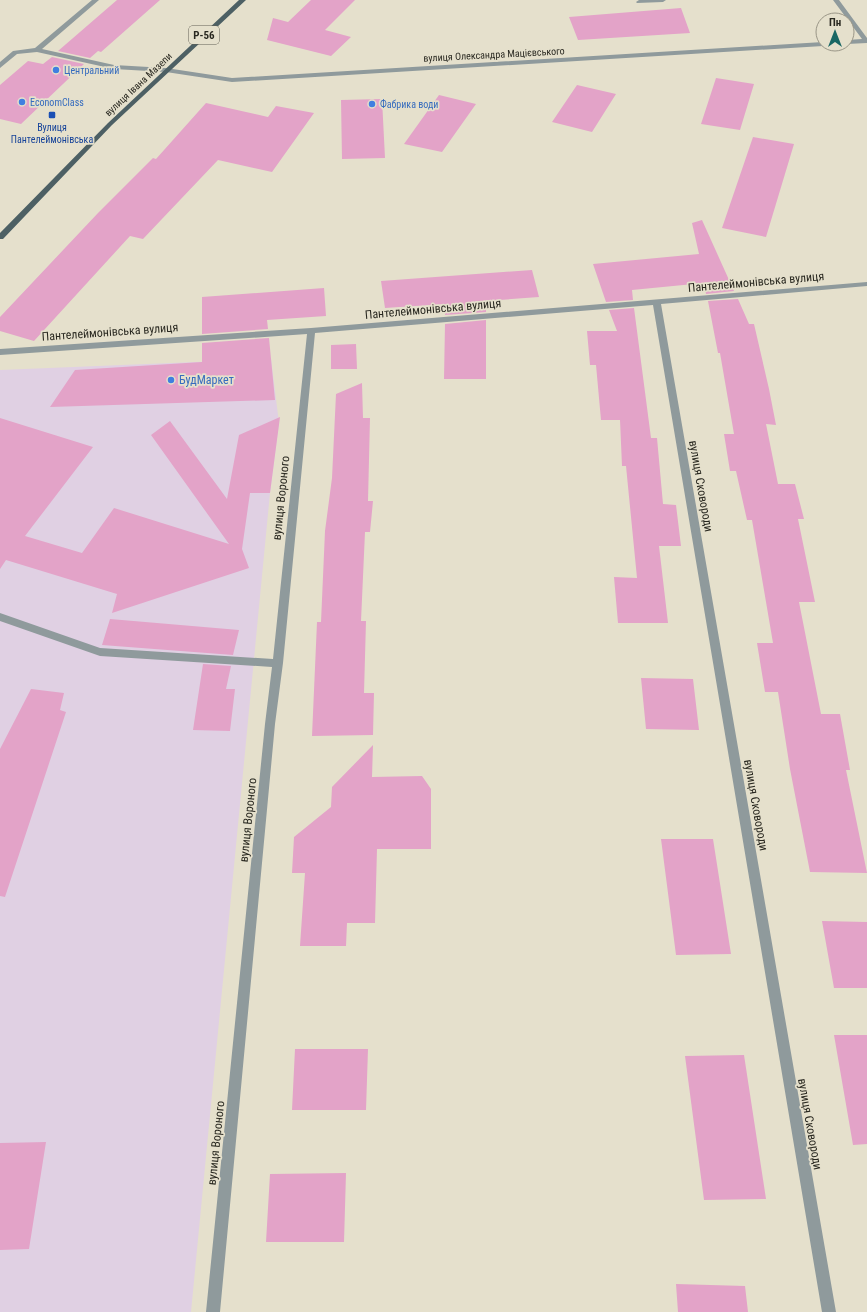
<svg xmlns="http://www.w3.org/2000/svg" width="867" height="1312" viewBox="0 0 867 1312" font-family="'Roboto Condensed',sans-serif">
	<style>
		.industrial { fill: #e0d0e3 }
		.building { fill: #e3a3c8 }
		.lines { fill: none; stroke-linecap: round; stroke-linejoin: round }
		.minor { fill: #8f9a9c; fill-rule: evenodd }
		.major { fill: #4d6064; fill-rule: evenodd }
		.shop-dot { fill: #3f7fe0; stroke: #e5e0cc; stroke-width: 1.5 }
		.transit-dot { fill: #1a4fb4; stroke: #e5e0cc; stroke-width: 1.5 }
		.labels { text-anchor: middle; stroke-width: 3.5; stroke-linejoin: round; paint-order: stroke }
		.far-street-label { font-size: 10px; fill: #292820; stroke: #e5e0cc }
		.far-shop-label { font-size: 10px; fill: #366cbe; stroke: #e5e0cc; text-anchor: start }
		.far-transit-label { font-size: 10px; fill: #164399; stroke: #e5e0cc }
		.shield { fill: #e5e0cc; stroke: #615f54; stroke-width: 1 }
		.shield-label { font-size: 11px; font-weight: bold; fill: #292820 }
		.street-label { font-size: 12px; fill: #292820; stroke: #e5e0cc }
		.shop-label { font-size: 12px; fill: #366cbe; stroke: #e5e0cc; text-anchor: start }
	</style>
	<rect width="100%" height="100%" fill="#e5e0cc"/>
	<path class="industrial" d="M 271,359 L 279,423 L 270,493 L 191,1312 L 0,1312 L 0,370 Z"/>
	<path class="building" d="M 117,0 L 160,0 L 101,52 L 98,51 L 90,58 L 58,51 Z
		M 311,0 L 355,0 L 325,30 L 351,37 L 331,56 L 267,40 L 273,18 L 288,22 Z
		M 681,8 L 690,33 L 578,40 L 569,17 Z
		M 52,57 L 84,64 L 21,124 L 0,119 L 0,85 L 28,61 L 43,64 Z
		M 716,78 L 754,84 L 740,130 L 701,124 Z
		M 577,85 L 616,94 L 592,132 L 552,122 Z
		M 439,95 L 476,104 L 442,152 L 404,144 Z
		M 382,99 L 385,158 L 342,159 L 341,100 Z
		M 206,103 L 268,117 L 276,106 L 314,113 L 272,172 L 218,160 L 143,239 L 130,236 L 34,341 L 0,331 L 0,317 L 98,213 L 153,158 L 156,159 Z
		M 753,137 L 794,144 L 766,237 L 722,228 Z
		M 702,220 L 734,291 L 706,294 L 704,283 L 632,290 L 633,300 L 606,302 L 593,264 L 699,254 L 692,223 Z
		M 532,270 L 539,297 L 486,301 L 486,312 L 445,315 L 445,304 L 385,308 L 381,281 Z
		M 324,288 L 326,316 L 267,320 L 268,329 L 202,334 L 202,297 Z
		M 738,299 L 749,324 L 754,324 L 769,389 L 776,425 L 766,424 L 778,484 L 795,484 L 804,519 L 798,519 L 815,602 L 799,602 L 821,714 L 840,714 L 850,770 L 846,770 L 867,873 L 810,872 L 790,769 L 778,692 L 765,692 L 757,643 L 773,643 L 752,520 L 747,520 L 736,471 L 730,471 L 724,434 L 734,434 L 720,353 L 718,353 L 708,301 Z
		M 634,308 L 651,438 L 657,438 L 663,504 L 676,505 L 681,546 L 659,546 L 668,623 L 618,623 L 614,577 L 637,578 L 626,466 L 622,466 L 620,420 L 601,420 L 596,365 L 590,365 L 587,331 L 617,331 L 609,310 Z
		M 486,320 L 486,379 L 444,379 L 445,324 Z
		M 269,338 L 275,400 L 50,407 L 75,370 L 202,362 L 202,343 Z
		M 356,344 L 357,369 L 331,369 L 331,345 Z
		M 362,383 L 363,418 L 370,418 L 368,501 L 373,501 L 370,532 L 365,532 L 361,621 L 366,621 L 364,693 L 374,693 L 373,735 L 312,736 L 317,622 L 321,622 L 325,531 L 332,478 L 336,394 Z
		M 280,417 L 270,493 L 250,493 L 242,549 L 249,568 L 112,613 L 117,594 L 6,560 L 0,569 L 0,418 L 93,447 L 25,536 L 82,553 L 114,508 L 229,544 L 151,435 L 170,421 L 227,499 L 239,435 Z
		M 110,619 L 239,630 L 233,655 L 102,645 Z
		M 203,664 L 231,666 L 226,689 L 235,689 L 230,731 L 193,730 Z
		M 641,678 L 693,679 L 699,730 L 646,729 Z
		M 31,689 L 64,693 L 60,710 L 66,712 L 5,897 L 0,896 L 0,749 Z
		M 373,745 L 372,777 L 422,776 L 431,789 L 431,849 L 377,849 L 375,923 L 347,923 L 346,946 L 300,946 L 305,873 L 292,873 L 294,837 L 331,807 L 332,787 Z
		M 661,839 L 713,839 L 731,954 L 676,955 Z
		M 822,921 L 867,922 L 867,988 L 834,988 Z
		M 834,1035 L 867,1035 L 867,1144 L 853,1145 Z
		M 295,1049 L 368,1049 L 366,1110 L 292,1110 Z
		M 744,1055 L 766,1199 L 704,1200 L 685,1056 Z
		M 46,1142 L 29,1249 L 0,1250 L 0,1143 Z
		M 346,1173 L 344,1242 L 266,1242 L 270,1174 Z
		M 676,1284 L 745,1286 L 748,1312 L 678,1312 Z"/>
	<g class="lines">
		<path class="minor" d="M 92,0 L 99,0 L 42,49 L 114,65 L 166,68 L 232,78 L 823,42 L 823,44 L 826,44 L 823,46 L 232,82 L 166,72 L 114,69 L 37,52 L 17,54 L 0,68 L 0,62 L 13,51 L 35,48 Z
			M 639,0 L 666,0 L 663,2 L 637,3 L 636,2 Z
			M 833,0 L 839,0 L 867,38 L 867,43 L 847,44 L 847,40 L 862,39 Z
			M 867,282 L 867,286 L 661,304 L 836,1312 L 822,1312 L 653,305 L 315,333 L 283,663 L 275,724 L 220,1312 L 206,1312 L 265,724 L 272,667 L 100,656 L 0,621 L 0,613 L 100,648 L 273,659 L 307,334 L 0,355 L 0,349 L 311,328 Z"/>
		<path class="major" d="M 239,0 L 246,0 L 112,125 L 3,239 L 0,239 L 0,233 L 108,123 Z"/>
	</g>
	<g class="shop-dot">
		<circle cx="56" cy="70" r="4"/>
		<circle cx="22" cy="102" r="4"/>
		<circle cx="372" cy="104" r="4"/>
		<circle cx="171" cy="380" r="4"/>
	</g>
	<rect class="transit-dot" x="48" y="111" width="8" height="8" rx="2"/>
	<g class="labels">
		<g class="far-street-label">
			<text transform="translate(494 54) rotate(-3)" y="4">вулиця Олександра Мацієвського</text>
			<text transform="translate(138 84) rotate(-43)" y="4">вулиця Івана Мазепи</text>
		</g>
		<g class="far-shop-label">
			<text x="64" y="74">Центральний</text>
			<text x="30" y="106">EconomClass</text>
			<text x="380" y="108">Фабрика води</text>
		</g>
		<g class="far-transit-label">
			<text x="52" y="131">Вулиця<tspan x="52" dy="12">Пантелеймонівська</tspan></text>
		</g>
		<rect class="shield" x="189" y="26" width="30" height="18" rx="3"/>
		<g class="shield-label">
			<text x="204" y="39">Р-56</text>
		</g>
		<g class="street-label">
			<text transform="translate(756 282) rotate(-5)" y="4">Пантелеймонівська вулиця</text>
			<text transform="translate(433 309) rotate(-5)" y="4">Пантелеймонівська вулиця</text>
			<text transform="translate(110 332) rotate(-4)" y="4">Пантелеймонівська вулиця</text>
			<text transform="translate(701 486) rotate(80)" y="4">вулиця Сковороди</text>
			<text transform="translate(281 498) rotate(-84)" y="4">вулиця Вороного</text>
			<text transform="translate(756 805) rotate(80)" y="4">вулиця Сковороди</text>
			<text transform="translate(248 820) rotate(-84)" y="4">вулиця Вороного</text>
			<text transform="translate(810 1124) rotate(80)" y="4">вулиця Сковороди</text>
			<text transform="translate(216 1143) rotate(-84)" y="4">вулиця Вороного</text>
		</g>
		<g class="shop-label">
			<text x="179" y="384">БудМаркет</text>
		</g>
	</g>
	<g transform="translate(835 32)"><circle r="19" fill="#e5e0cc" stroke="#9a9687"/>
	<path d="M0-3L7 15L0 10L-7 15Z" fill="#196764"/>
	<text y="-6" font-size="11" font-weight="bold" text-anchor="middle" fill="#292820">Пн</text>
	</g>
</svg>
